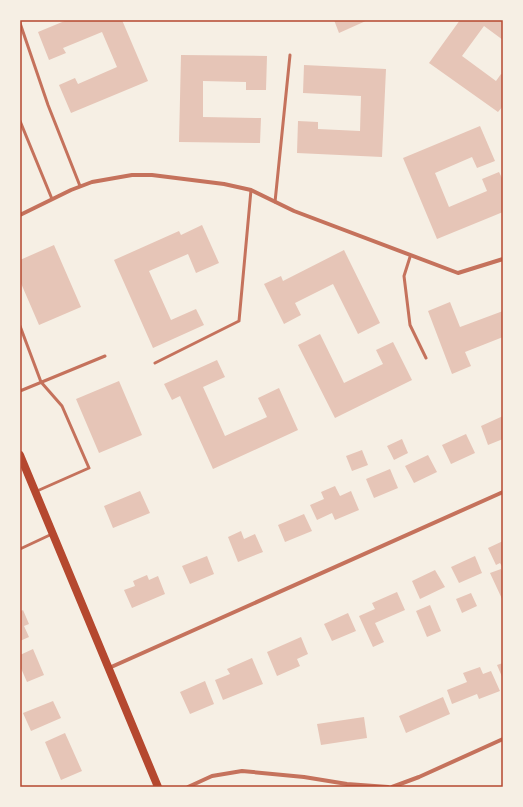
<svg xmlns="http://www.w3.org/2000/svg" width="523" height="807" viewBox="0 0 523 807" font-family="Poppins,sans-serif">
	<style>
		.building { fill: #e6c5b7 }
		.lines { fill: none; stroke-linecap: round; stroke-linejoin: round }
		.service { stroke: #c5725c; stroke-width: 3 }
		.minor { stroke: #c5725c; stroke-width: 4 }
		.secondary { stroke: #b5482f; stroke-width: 8 }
		.neatline { fill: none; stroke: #b5482f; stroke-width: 1.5 }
	</style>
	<rect width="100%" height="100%" fill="#f6efe4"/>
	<path class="building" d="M 67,20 L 122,20 L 148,81 L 71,113 L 59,85 L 75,78 L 78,84 L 117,67 L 102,32 L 63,48 L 66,53 L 49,60 L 38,32 Z
		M 334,20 L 368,20 L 339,33 Z
		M 460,20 L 503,20 L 503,40 L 484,26 L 462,56 L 496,81 L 501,74 L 503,75 L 503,106 L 498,112 L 429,63 Z
		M 181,55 L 267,56 L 266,90 L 246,90 L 246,82 L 203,81 L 203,117 L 261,118 L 260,143 L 179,142 Z
		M 304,65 L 386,69 L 382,157 L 297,153 L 298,121 L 318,122 L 318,129 L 360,131 L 361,96 L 303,93 Z
		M 480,126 L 495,161 L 477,168 L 472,157 L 435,173 L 449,207 L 487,191 L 482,179 L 499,172 L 503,180 L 503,212 L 437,239 L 403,158 Z
		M 202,225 L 219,263 L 196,273 L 188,254 L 149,271 L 171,320 L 196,309 L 204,325 L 153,348 L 114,260 L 179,231 L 181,235 Z
		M 54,245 L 81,307 L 39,325 L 20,281 L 20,260 Z
		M 344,250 L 380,323 L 358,334 L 333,284 L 295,303 L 301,315 L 284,324 L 264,284 L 281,276 L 283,281 Z
		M 450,302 L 460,327 L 503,311 L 503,337 L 465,352 L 471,366 L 452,374 L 428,311 Z
		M 320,334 L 344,383 L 383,364 L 376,350 L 393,342 L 412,380 L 335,418 L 298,345 Z
		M 217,360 L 225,377 L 203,387 L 225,436 L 267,417 L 258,398 L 279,388 L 298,430 L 213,469 L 180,396 L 172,400 L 164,384 Z
		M 119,381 L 142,435 L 99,453 L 76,399 Z
		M 503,416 L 503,439 L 488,445 L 481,426 Z
		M 466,434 L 475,453 L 451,464 L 442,445 Z
		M 402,439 L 408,453 L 394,460 L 387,446 Z
		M 362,450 L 368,465 L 352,471 L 346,456 Z
		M 428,455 L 437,472 L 414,483 L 405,466 Z
		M 390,469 L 398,488 L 374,498 L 366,479 Z
		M 335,486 L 340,496 L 351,491 L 359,510 L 335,520 L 332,513 L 317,520 L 310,505 L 324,499 L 321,492 Z
		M 140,491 L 150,513 L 113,528 L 104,506 Z
		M 304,514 L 312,531 L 285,542 L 278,525 Z
		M 241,531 L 244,539 L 255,534 L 263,552 L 238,562 L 228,537 Z
		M 503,541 L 503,568 L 500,563 L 496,565 L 488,548 Z
		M 207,556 L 214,574 L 190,584 L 182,566 Z
		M 475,556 L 482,573 L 459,583 L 451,567 Z
		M 501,569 L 503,573 L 503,601 L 490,573 Z
		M 435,570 L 445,587 L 420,599 L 412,581 Z
		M 147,575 L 149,580 L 158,576 L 165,594 L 132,608 L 124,590 L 135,586 L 133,581 Z
		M 397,592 L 405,610 L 375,623 L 384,642 L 373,647 L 359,616 L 375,609 L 372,603 Z
		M 471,593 L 477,606 L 462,613 L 456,599 Z
		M 430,605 L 441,631 L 427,637 L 416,611 Z
		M 23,610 L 29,624 L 24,626 L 29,637 L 20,641 L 20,612 Z
		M 348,613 L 356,631 L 332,641 L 324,624 Z
		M 301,637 L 308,654 L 297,659 L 300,666 L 277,676 L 267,652 Z
		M 33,649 L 44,675 L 27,682 L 20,666 L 20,655 Z
		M 252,658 L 263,684 L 223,700 L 215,680 L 230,674 L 227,669 Z
		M 503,663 L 503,679 L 497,665 Z
		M 480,667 L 483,674 L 491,671 L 500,691 L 479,699 L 477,694 L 452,704 L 447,690 L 467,682 L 463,673 Z
		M 205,681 L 214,704 L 190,714 L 180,692 Z
		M 443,697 L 450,714 L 406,733 L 399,716 Z
		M 53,701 L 61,718 L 31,731 L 23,713 Z
		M 364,717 L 367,738 L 321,745 L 317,724 Z
		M 65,733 L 82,771 L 61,780 L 45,742 Z"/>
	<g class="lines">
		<path class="service" d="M 20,23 L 48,105 L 80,186
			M 20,121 L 52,199
			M 275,202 L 290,55
			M 410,257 L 404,276 L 410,325 L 426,358
			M 20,326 L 41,382 L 62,406 L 89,468 L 37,491
			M 155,363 L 239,321 L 251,190
			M 20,391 L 105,356
			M 20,549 L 52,534"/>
		<path class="minor" d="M 20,215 L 71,190 L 92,182 L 132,175 L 152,175 L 224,184 L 251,190 L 294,211 L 458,273 L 503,259
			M 109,668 L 503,492
			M 188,787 L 212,776 L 242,771 L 304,777 L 347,784 L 388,787
			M 392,787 L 419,777 L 503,739"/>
		<path class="secondary" d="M 20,455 L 158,787"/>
	</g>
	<rect width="523" height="807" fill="none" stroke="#f6efe4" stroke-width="42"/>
	<rect x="21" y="21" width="481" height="765" class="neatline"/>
</svg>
